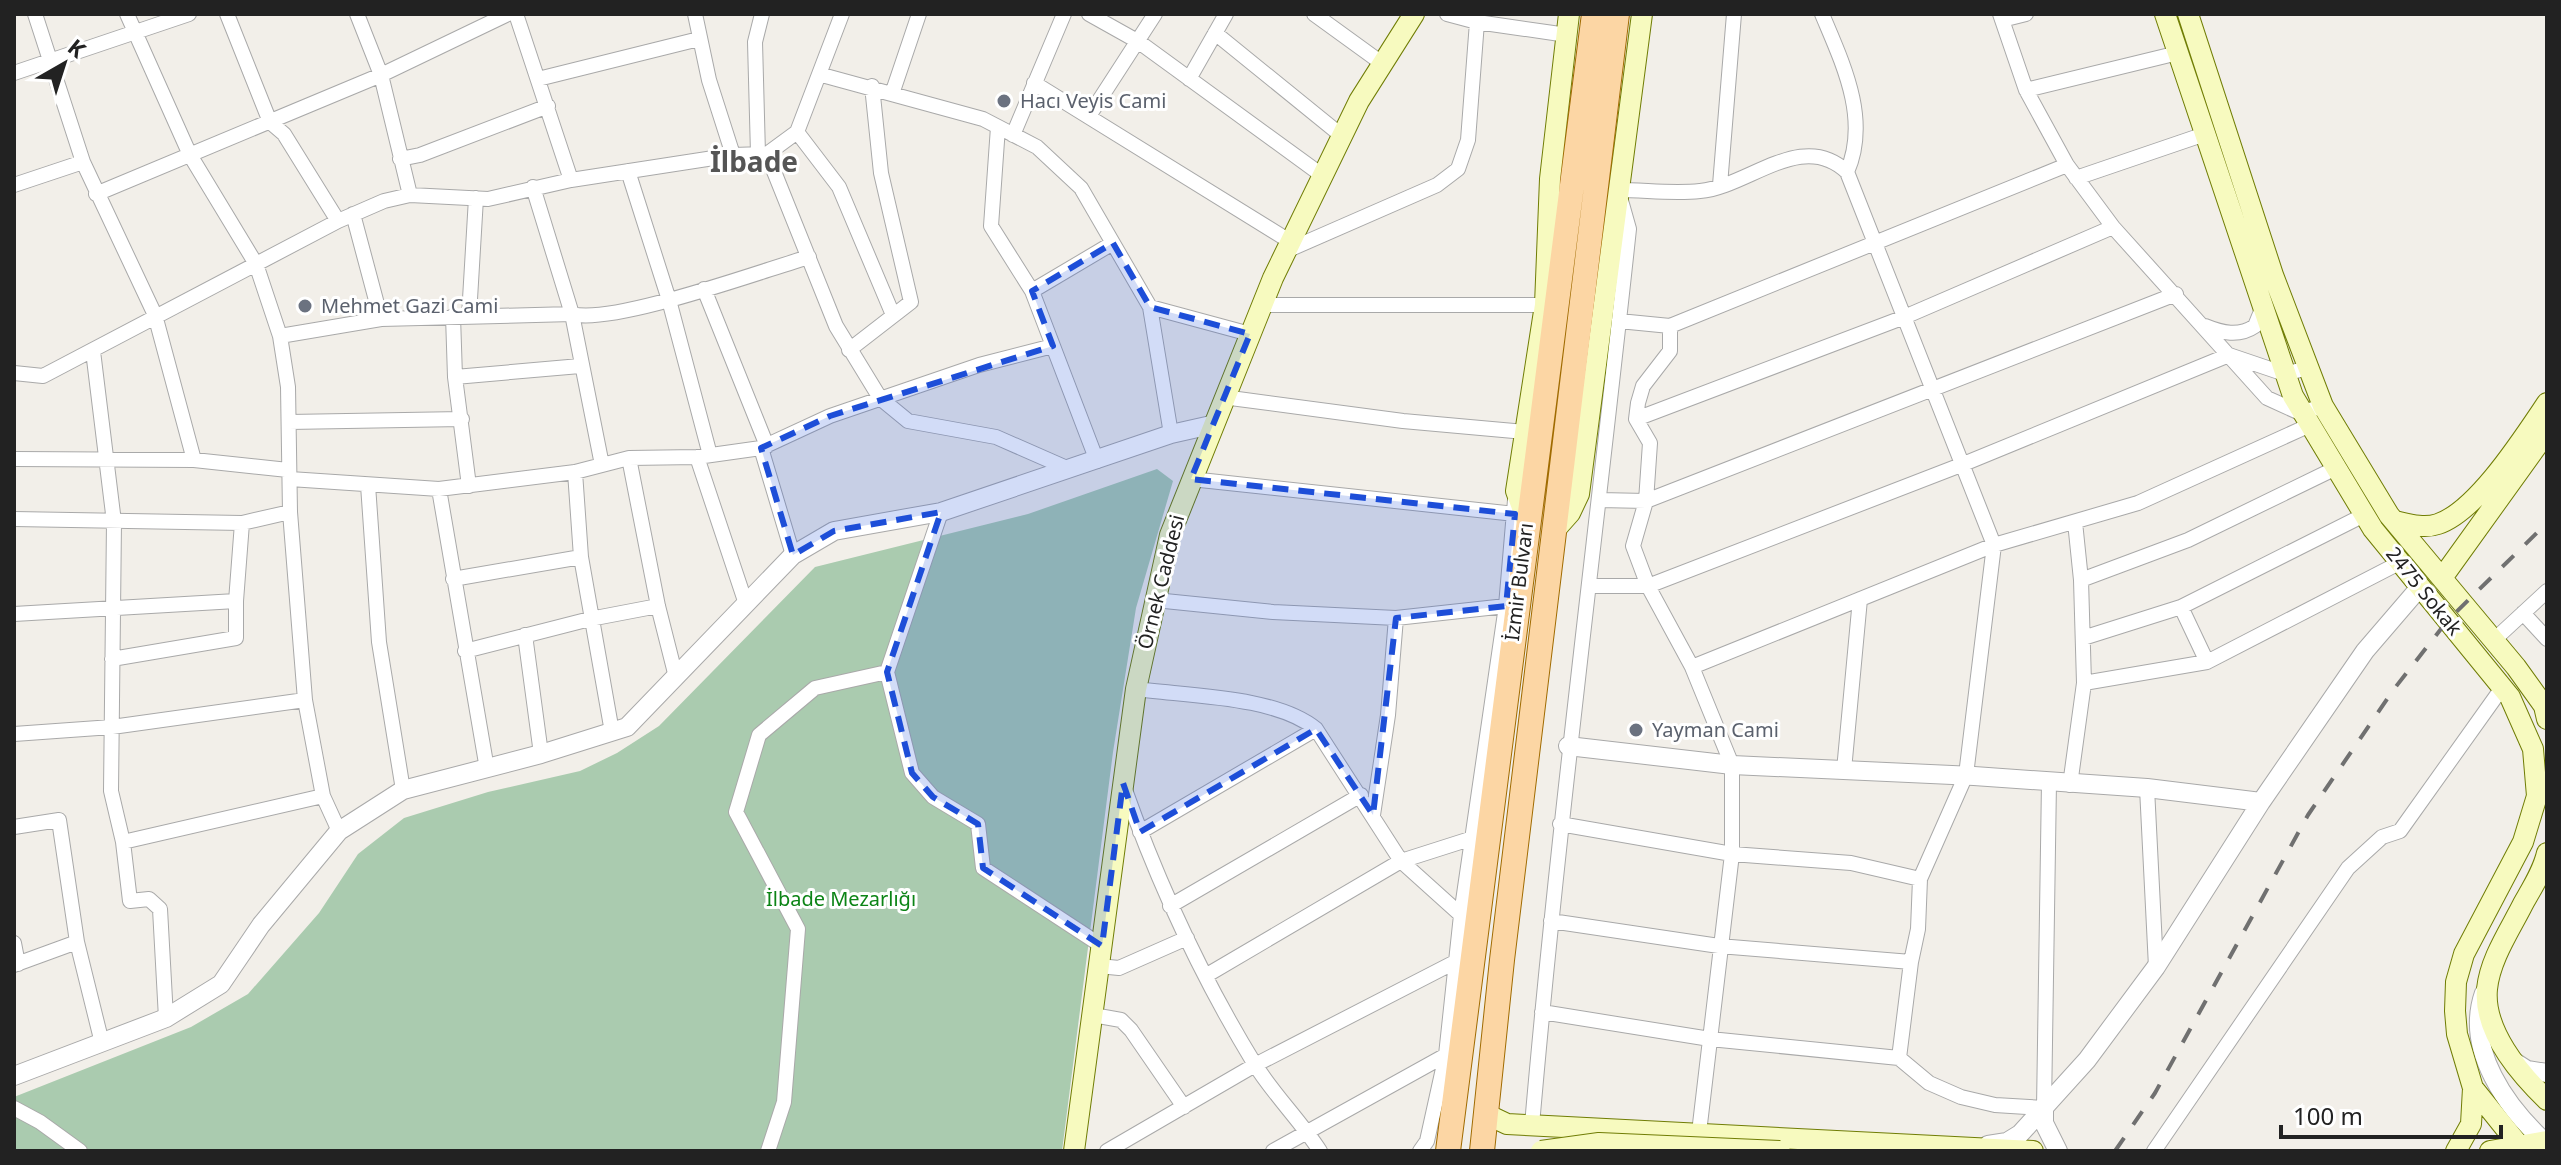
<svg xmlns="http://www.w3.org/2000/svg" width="2561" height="1165" viewBox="0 0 2561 1165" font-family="'Noto Sans',sans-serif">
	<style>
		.cemetery { fill: #aacbaf }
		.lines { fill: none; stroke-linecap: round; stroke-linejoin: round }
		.minor-casing { stroke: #a9a9a9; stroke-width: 16 }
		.tertiary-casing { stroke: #a9a9a9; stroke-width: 20 }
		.secondary-casing { stroke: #707d05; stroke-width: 22 }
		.primary-casing { stroke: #a06b00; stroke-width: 26 }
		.minor { stroke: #fff; stroke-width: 14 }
		.tertiary { stroke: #fff; stroke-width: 18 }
		.secondary { stroke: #f7fabf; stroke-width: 20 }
		.primary { stroke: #fcd6a4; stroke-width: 24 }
		.rail { stroke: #707070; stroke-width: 4; stroke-dasharray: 16 16; stroke-linecap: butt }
		.secondary-bridge-casing { stroke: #707d05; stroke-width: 22; stroke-linecap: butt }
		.secondary-bridge { stroke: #f7fabf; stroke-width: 20 }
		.marked { fill: #1d4ed8; fill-opacity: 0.2; stroke: #1d4ed8; stroke-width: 6; stroke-dasharray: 16 10; stroke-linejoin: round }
		.worship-dot { fill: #6b7280; stroke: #fff; stroke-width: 3 }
		.labels { text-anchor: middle; stroke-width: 6; stroke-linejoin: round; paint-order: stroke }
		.worship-label { font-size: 20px; fill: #5b616d; stroke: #fff; text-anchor: start }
		.street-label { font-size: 20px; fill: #222; stroke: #fff }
		.park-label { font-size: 20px; fill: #0c8416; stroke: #fff }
		.district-label { font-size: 28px; font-weight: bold; fill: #555; stroke: #fff }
	</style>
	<rect width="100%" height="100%" fill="#f2efe9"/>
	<path class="cemetery" d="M 1157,469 L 1173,481 L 1136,608 L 1113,752 L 1062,1151 L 14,1151 L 14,1097 L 191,1027 L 248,994 L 319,913 L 358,854 L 404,818 L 488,792 L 580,771 L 617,753 L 659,726 L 815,567 L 1028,514 Z"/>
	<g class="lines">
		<g class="minor-casing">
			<path id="minor" d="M 35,14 L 83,162 L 155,315 L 194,460
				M 127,14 L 190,155 L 256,264 L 280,336 L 288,387 L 290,512 L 305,700 L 323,796 L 339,831
				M 227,14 L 270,122 L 284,134 L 338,221
				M 357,14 L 381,75 L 410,195
				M 516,14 L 571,180
				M 695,14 L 709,80 L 733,155
				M 1089,14 L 1139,42 L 1323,176
				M 1314,14 L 1383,64
				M 1447,14 L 1477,22 L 1567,35
				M 1822,14 C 1843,64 1870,119 1847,172
				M 2000,14 L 2026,90 L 2067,165 L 2113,227 L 2267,398 L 2300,413 L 2323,406
				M 2002,20 L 2026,14
				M 1215,33 L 1342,136
				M 14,73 L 189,14
				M 822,75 L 983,119 L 1037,147 L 1081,188 L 1150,307 L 1171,434
				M 538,79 L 699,39
				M 1189,79 L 1226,14
				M 1034,83 L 1291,242
				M 2026,90 L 2178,53
				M 893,91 L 919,14
				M 1089,116 L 1155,14
				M 998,127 L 991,226 L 1032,291 L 1097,461
				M 797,132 L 839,187 L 893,315
				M 1013,135 L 1064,14
				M 758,154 L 755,42 L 762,14
				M 767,154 L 836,326 L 880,398 L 908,421 L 996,437 L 1069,469
				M 400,159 L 420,155 L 548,106
				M 628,171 L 669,300 L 710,455
				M 2076,178 L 2205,134
				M 14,185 L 83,162
				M 1720,185 L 1734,14
				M 533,187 L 572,314 L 602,465
				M 96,194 L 381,75 L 508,14
				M 353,214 L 381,319
				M 1286,251 L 1437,185 L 1458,169 L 1468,140 L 1477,22
				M 704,289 L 767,446
				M 1032,291 L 1113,243
				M 1262,305 L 1545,305
				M 1150,307 L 1250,334
				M 453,316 L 455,377 L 469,486
				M 469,316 L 476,198
				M 1619,321 L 1670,326 L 2067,165
				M 1670,326 L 1670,351 L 1643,386 L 1638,403 L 1636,419 L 1650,443 L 1646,501 L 1633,546 L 1648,586 L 1692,667 L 1732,765 L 1732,854 L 1698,1141
				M 2205,326 C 2222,333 2239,337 2255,326 L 2262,309
				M 280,336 L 381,319 L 572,314 C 613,325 761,271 809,257
				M 849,350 L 911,302 L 881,173 L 872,86
				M 93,351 L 114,522 L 111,791 L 123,842 L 130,901 L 149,899 L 160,909 L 166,1018
				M 14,373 L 43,376 L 338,221 L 384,201 L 410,195 L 488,199 L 571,180 L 733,155 L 767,154 L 797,132 L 842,14
				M 455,377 L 580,366
				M 1223,397 L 1403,421 L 1525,432
				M 1636,419 L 1902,318 L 2113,227
				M 289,422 L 462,419
				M 761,448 L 793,555
				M 697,457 L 746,604
				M 629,458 L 658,606 L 676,677
				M 14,459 L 194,460 L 288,470
				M 575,472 L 581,557 L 612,732
				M 290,479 L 439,489 L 575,472 L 629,458 L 697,457 L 761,448 L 830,416 L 979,365 L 1053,346
				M 1191,479 L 1515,514
				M 368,485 L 379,642 L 403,790
				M 439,489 L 487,769
				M 1600,500 L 1646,501 L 2176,294
				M 14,519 L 242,523 L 290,512
				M 453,579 L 581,557
				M 2081,580 L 2188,540 L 2336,468
				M 1589,586 L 1648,586 L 1961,465 L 2229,355 L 2285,374 L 2307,368
				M 1155,600 L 1273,612 L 1396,618 L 1506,606
				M 2181,607 L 2207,662
				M 2523,613 L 2547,639
				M 14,614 L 236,601 L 242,523
				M 525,635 L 541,754
				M 2083,638 L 2181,607 L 2364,515
				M 2494,640 L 2547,591
				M 465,651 L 590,619 L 658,606
				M 112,659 L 236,638 L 236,601
				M 1692,667 L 1994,545 L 2138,503 L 2310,425
				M 887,672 L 912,773 L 933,797 L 978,824 L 983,868 L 1102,946
				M 2084,683 L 2207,662 L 2401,562
				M 1136,689 C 1188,696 1276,696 1316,729 L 1401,861 L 1461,915
				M 14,734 L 112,727 L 305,700
				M 1844,770 L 1860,599
				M 2070,785 L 2084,683 L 2081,580 L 2075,522
				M 1124,787 C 1158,883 1201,976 1254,1063 C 1273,1094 1300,1120 1320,1151
				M 2147,788 L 2156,967
				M 1373,815 L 1388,715 L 1396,618
				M 1560,824 L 1732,854 L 1851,863 L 1920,879
				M 14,827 L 59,820 L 77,942 L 102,1043
				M 1140,832 L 1316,729
				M 123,842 L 323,796
				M 1170,906 L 1361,795
				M 14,943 L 18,964
				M 14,965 L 77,942
				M 1099,966 L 1119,968 L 1187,938
				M 1207,975 L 1401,861 L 1473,838
				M 1542,1012 L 1710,1039 L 1899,1058 L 1929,1083 L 1961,1097 L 1995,1105 L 2044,1108 L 2049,782
				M 1093,1015 L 1121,1020 L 1131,1030 L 1184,1107
				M 1899,1058 L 1911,962
				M 14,1108 L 40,1122 L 80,1151
				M 1532,1125 C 1558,825 1597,528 1629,229 L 1618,190 C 1645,190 1673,194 1700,191 C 1748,187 1802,129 1847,172 L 1994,545 L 1966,775 L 1920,879 L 1918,929 L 1911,962 L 1719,946 L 1551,921
				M 768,1151 L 784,1102 L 798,929 L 736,812 L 759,735 L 815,688 L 887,672 L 941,512
				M 1107,1151 L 1255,1065 L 1455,962
				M 1273,1151 L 1446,1055
				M 1420,1151 L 1427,1141 L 1446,1055 L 1461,915 L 1506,606 L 1515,500
				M 2154,1151 L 2348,868 L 2382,837 L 2400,831 L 2502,688"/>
		</g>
		<g class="tertiary-casing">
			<path id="tertiary" d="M 1568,746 L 1732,765 L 1974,776 L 2147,788 L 2261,802
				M 2484,993 C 2464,1050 2507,1108 2547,1144
				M 2513,1061 L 2527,1070 L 2547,1073
				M 14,1076 L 166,1018 L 221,984 L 261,925 L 339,831 L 403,790 L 541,754 L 627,727 L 793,555 L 834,531 L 941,512 L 1171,434 L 1211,425
				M 2044,1108 L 2044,1123 L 2058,1151
				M 1988,1145 L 2007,1142 L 2020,1134 L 2087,1060 L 2156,967 L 2261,802 L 2365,651 L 2420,587"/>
		</g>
		<g class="secondary-casing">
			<path id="secondary" d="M 2165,14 L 2293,396 L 2373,529 L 2510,697 L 2533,749 L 2537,796 L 2523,842 L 2464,954 L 2456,982 L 2455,1011 L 2457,1034 L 2473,1088 L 2518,1144 L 2530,1151
				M 2188,14 L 2273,275 L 2323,406 L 2389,515 L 2516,667 L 2544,706 L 2547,719
				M 1527,521 L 1516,491 L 1545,305 L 1550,179 L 1569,14
				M 2395,521 C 2408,524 2424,529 2438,524 C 2477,511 2524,437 2547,403
				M 1554,531 L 1570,513 L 1579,494 L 1642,14
				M 2442,578 L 2547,432
				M 2547,853 C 2543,871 2532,888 2523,904 C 2510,930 2490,959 2487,989 C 2483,1030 2519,1073 2547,1100
				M 1486,1114 L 1507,1124 L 2033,1151
				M 1074,1151 L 1136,689 L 1170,535 L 1273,278 L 1359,101 L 1414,14
				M 2456,1151 L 2471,1124 L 2473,1088
				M 2490,1151 L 2547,1141"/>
		</g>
		<g class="primary-casing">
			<path id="primary" d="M 1448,1151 L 1594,14
				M 1482,1151 L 1502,960 L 1617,14"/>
		</g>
		<use href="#minor" class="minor"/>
		<use href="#tertiary" class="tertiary"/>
		<use href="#secondary" class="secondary"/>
		<use href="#primary" class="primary"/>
		<path class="rail" d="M 2115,1151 L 2155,1093 L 2308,815 L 2394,689 L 2448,620 L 2547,523"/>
		<g class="secondary-bridge-casing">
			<path id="secondary-bridge" d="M 1541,1151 L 1599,1143 L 1780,1151"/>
		</g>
		<use href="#secondary-bridge" class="secondary-bridge"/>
	</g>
	<path class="marked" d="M 1113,243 L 1150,307 L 1250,334 L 1191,479 L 1515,514 L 1506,606 L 1396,618 L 1373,815 L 1316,729 L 1140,832 L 1123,783 L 1102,946 L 983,868 L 978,824 L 933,797 L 912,773 L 887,672 L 941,512 L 834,531 L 793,555 L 761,448 L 830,416 L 1053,346 L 1032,291 Z"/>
	<g class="worship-dot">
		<circle cx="1004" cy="101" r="8"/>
		<circle cx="305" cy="306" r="8"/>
		<circle cx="1636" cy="730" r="8"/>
	</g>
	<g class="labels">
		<g class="worship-label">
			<text x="1020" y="108">Hacı Veyis Cami</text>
			<text x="321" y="313">Mehmet Gazi Cami</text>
			<text x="1652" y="737">Yayman Cami</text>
		</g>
		<g class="street-label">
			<text transform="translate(1161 582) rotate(-76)" y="7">Örnek Caddesi</text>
			<text transform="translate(1519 582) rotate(-83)" y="7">İzmir Bulvarı</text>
			<text transform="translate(2424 591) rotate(51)" y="7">2475 Sokak</text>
		</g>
		<g class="park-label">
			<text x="841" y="906">İlbade Mezarlığı</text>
		</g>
		<g class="district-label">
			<text x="754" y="172">İlbade</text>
		</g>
	</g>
	<rect width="2561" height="1165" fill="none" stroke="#222222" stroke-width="32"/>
	<g transform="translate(64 64) rotate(39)" stroke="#ffffff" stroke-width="6" paint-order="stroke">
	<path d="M0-6L14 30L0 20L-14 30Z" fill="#222222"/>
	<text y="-12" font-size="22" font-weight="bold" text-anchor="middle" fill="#222222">K</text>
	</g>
	<path d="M2281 1125v12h220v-12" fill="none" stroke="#222222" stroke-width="4"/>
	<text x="2293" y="1125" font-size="24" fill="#222222" stroke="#ffffff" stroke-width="6" paint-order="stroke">100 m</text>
</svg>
